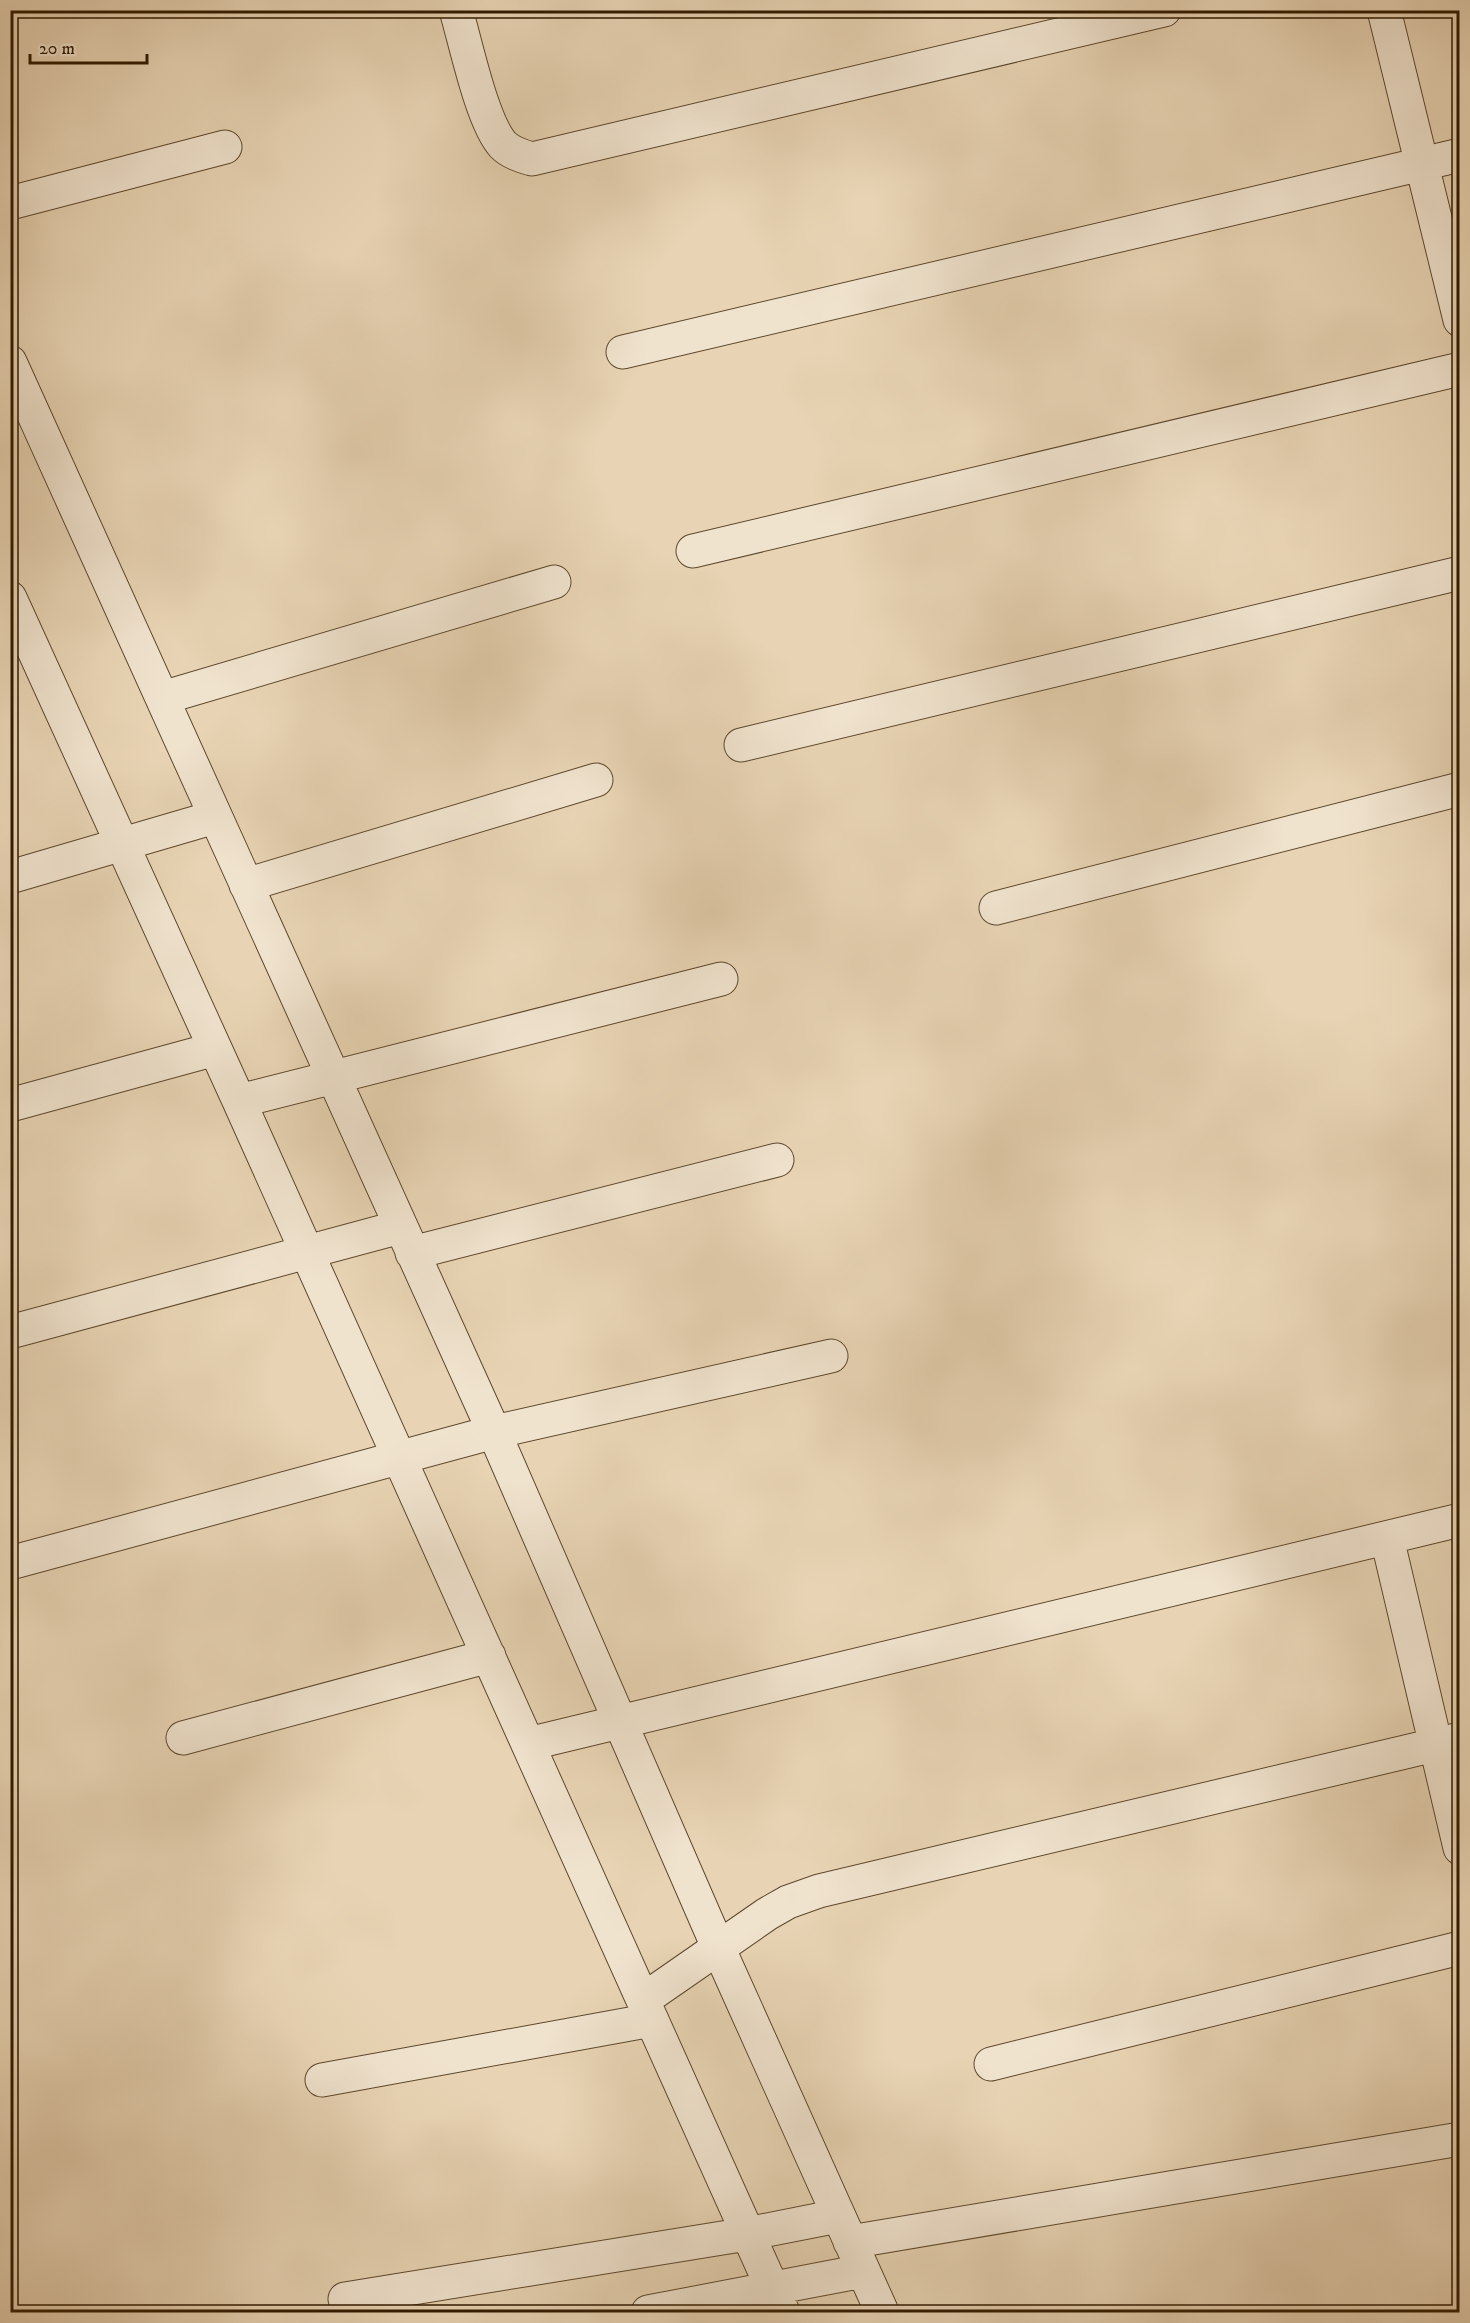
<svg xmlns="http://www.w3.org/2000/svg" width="1470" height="2323" viewBox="0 0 1470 2323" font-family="'IM FELL DW Pica',serif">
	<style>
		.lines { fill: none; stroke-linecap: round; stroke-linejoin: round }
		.minor-casing { stroke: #5e482d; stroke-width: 35 }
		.minor { stroke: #f0e3ce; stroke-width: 33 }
	</style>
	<rect width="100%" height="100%" fill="#e8d4b4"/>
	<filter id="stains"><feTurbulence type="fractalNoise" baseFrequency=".00333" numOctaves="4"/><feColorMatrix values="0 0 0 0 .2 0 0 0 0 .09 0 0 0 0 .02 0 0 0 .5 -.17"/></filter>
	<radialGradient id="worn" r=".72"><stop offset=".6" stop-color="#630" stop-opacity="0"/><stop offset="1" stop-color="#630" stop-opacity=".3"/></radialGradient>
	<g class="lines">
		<g class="minor-casing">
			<path id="minor" d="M 456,10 C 466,44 482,122 503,145 C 511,153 522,156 532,159 L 1164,10
				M 1384,10 L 1460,320
				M 10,203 L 225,147
				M 623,352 L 1460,155
				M 10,362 L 494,1432 L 718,1947 L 882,2312
				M 693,551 L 1460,369
				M 10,598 L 239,1101 L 783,2312
				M 162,698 L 554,582
				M 741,745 L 1460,573
				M 10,877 L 215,817
				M 246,885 L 596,780
				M 996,908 L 1460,789
				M 239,1101 L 721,979
				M 10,1105 L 215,1049
				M 412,1253 L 777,1160
				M 10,1332 L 400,1227
				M 1387,1538 L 1460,1848
				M 10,1563 L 494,1432 L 831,1356
				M 183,1738 L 489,1656
				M 528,1744 L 1460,1520
				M 643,2000 L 767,1914 L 788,1902 L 819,1891 L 1460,1739
				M 991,2064 L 1460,1948
				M 322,2080 L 652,2020
				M 850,2242 L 1460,2139
				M 345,2299 L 747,2234 L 838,2216
				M 648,2312 L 863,2271"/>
		</g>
		<use href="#minor" class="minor"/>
	</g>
	<rect width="1470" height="2323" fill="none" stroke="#e8d4b4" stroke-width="36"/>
	<rect x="12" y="12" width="1446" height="2299" fill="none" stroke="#301a00" stroke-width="3"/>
	<rect x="18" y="18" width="1434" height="2287" fill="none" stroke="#301a00" stroke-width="1.5"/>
	<path d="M30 54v9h117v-9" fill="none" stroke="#301a00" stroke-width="3"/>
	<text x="39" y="54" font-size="18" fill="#301a00" stroke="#f0e3ce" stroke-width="4.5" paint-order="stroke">20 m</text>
	<rect width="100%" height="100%" filter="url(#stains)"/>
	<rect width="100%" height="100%" fill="url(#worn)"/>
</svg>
